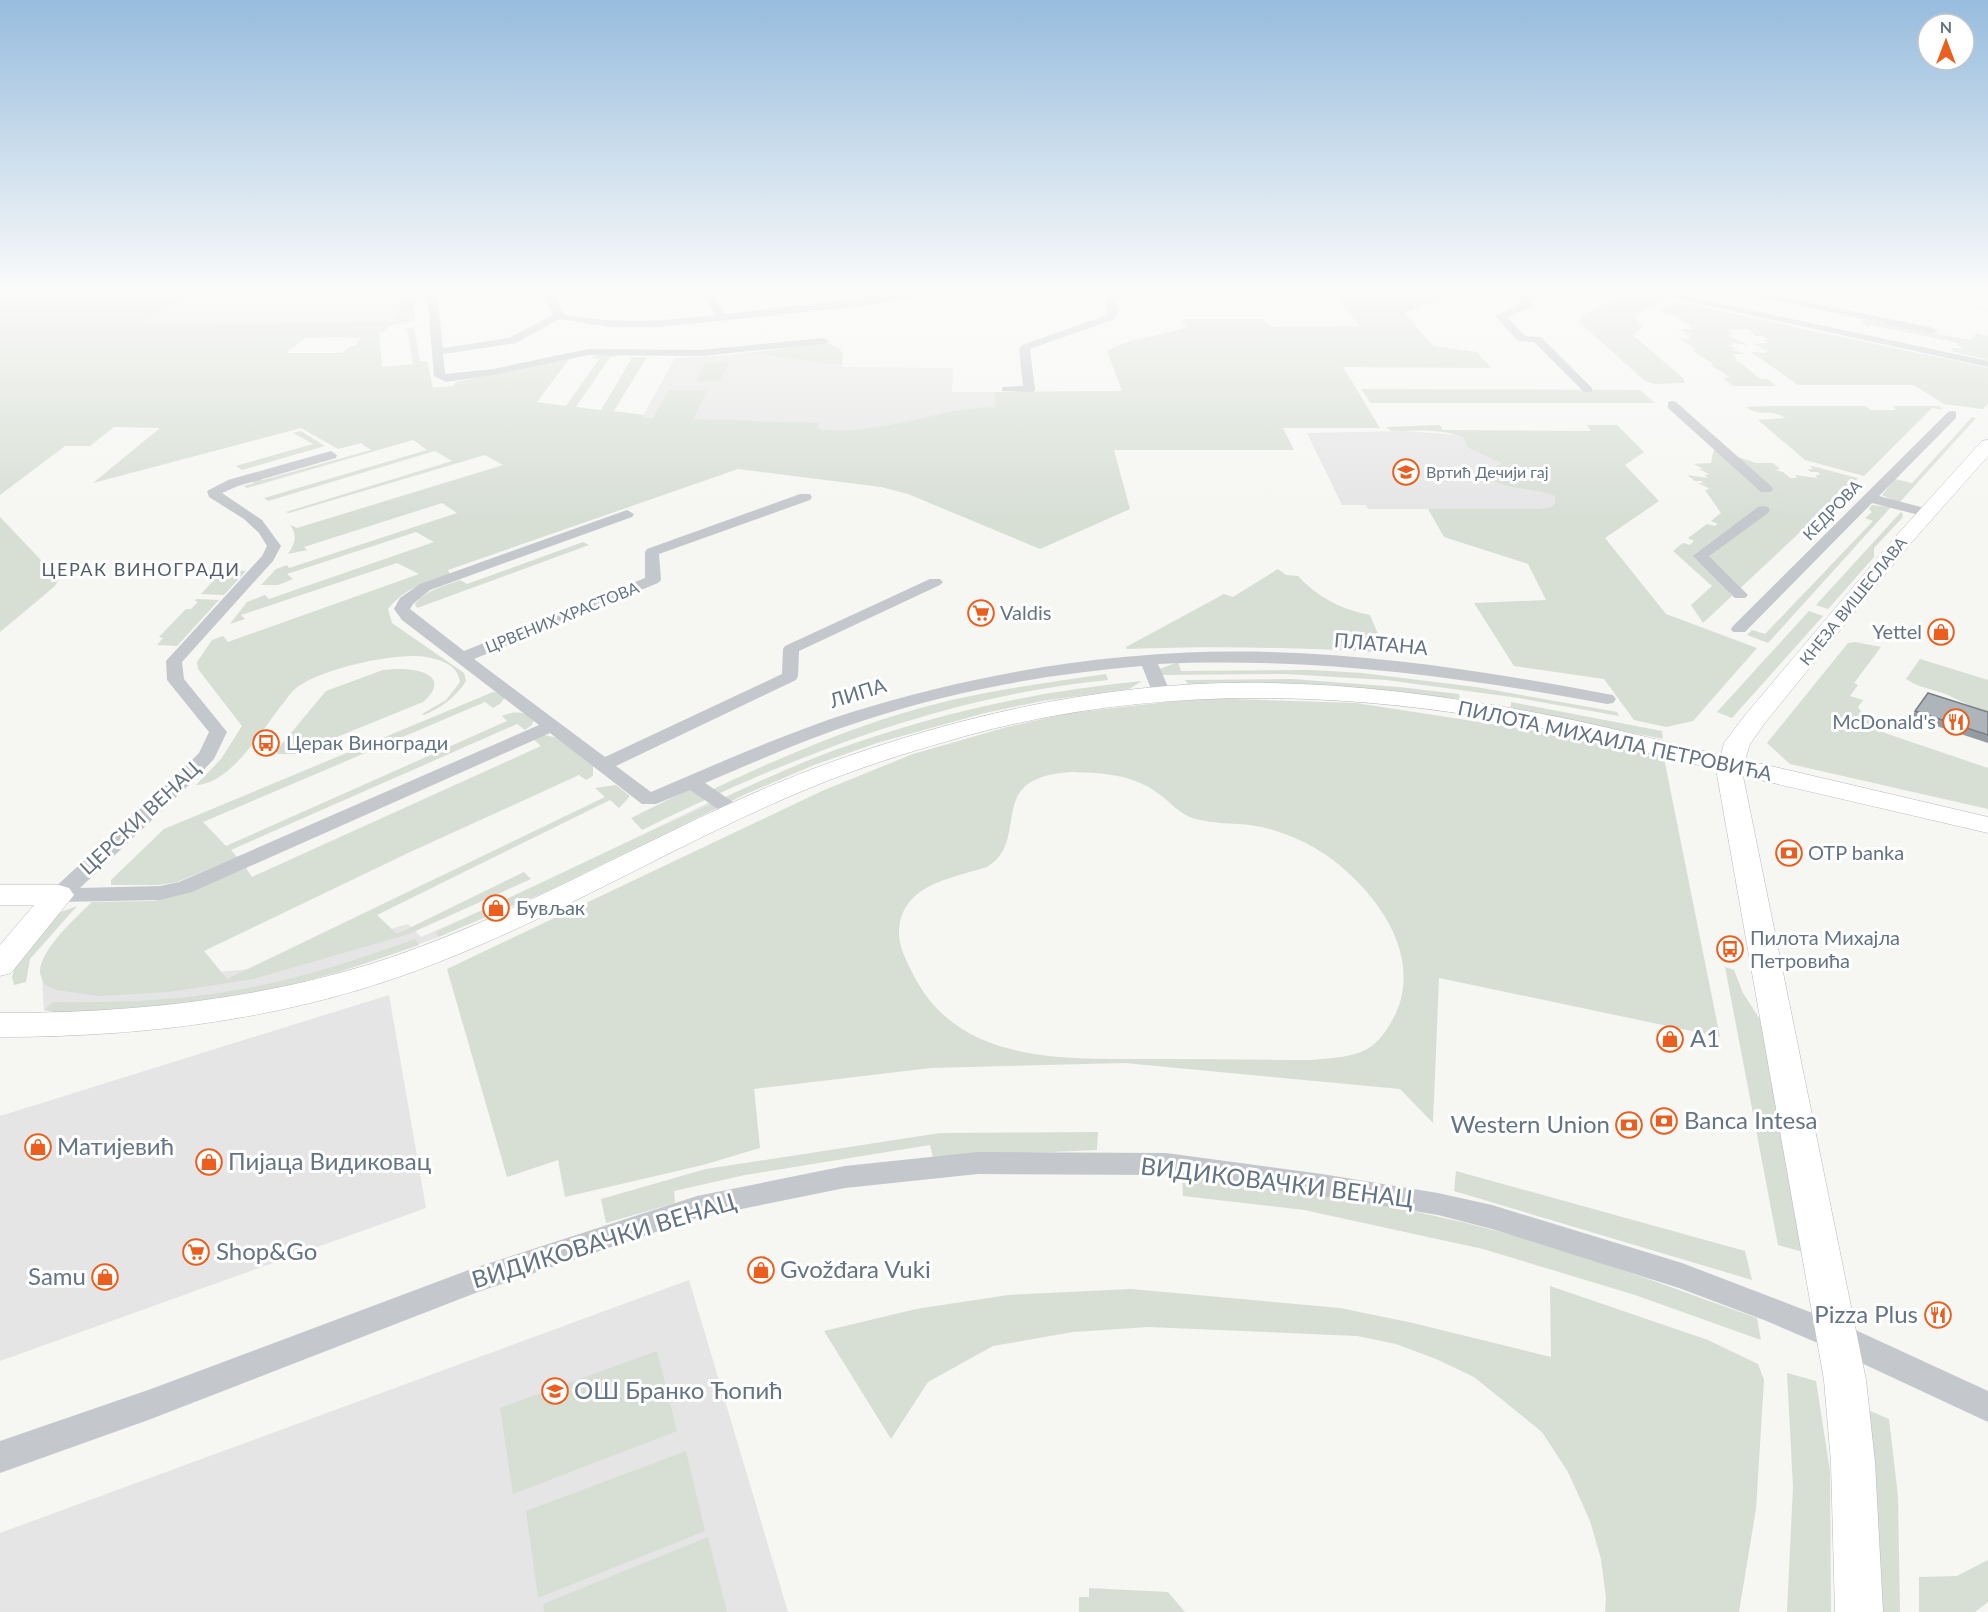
<svg xmlns="http://www.w3.org/2000/svg" width="1988" height="1612" viewBox="0 0 1988 1612" font-family="Lato,sans-serif">
  <rect width="100%" height="100%" fill="#f6f6f3"/>
  <g fill="#e4e5e4">
    <polygon points="191,293 401,293 396,321 136,324"/>
    <polygon points="828,343 839,348 843,355 842,367 953,368 952,392 995,392 996,425 1047,449 639,423 675,358 730,355"/>
    <polygon points="1405,431 1459,435 1482,454 1499,460 1502,463 1493,466 1488,478 1507,485 1542,490 1555,496 1555,503 1551,507 1537,509 1368,509 1366,505 1342,505 1307,433"/>
    <polygon points="714,800 722,805 557,886 439,937 337,973 147,1007 44,1010 42,977 183,975 252,969 408,924 421,937 521,893"/>
    <polygon points="389,995 426,1208 0,1361 0,1116"/>
    <polygon points="689,1280 788,1612 0,1612 0,1533"/>
  </g>
  <g fill="#d7ded4" fill-rule="evenodd">
    <path d="M 0,293 L 191,293 L 138,324 L 396,321 L 401,293 L 416,293 L 414,321 L 389,326 L 387,331 L 379,332 L 382,367 L 413,364 L 407,329 L 402,329 L 422,326 L 414,328 L 420,361 L 427,361 L 433,388 L 453,386 L 456,382 L 469,379 L 570,358 L 537,402 L 566,406 L 599,359 L 591,358 L 602,354 L 616,354 L 617,357 L 610,357 L 576,407 L 601,410 L 632,358 L 628,357 L 653,358 L 646,358 L 614,411 L 644,415 L 642,418 L 653,418 L 669,390 L 707,390 L 694,419 L 819,423 L 818,429 C 878,437 935,408 995,407 L 995,392 L 1122,391 L 1107,351 C 1131,337 1160,337 1186,327 L 1181,319 L 1263,319 L 1272,327 L 1359,326 L 1335,293 L 1459,293 L 1405,313 L 1433,346 L 1477,352 L 1491,368 L 1343,367 L 1380,428 L 1283,428 L 1294,450 L 1114,450 L 1130,509 L 1040,549 L 908,494 L 881,487 L 738,469 L 448,570 L 450,574 C 425,582 405,588 388,609 L 392,623 L 464,673 L 466,681 C 455,698 442,707 424,715 L 422,714 L 446,700 L 460,682 C 458,665 442,660 426,657 C 396,652 319,669 295,689 C 289,694 285,702 280,707 C 261,732 230,784 196,785 L 221,759 L 242,726 L 198,669 L 197,662 L 212,640 L 223,636 L 228,642 L 419,574 L 397,563 L 241,615 L 245,619 L 230,624 L 247,602 L 265,595 L 269,599 L 434,542 L 416,532 L 287,574 L 293,579 L 278,585 L 261,585 L 276,569 L 287,565 L 289,568 L 457,513 L 442,503 L 304,547 L 307,550 L 288,554 C 295,544 298,535 290,525 L 297,528 L 503,465 L 485,455 L 289,513 L 286,512 L 452,461 L 435,451 L 268,501 L 264,498 L 427,450 L 413,440 L 247,488 L 244,486 L 254,483 L 250,480 L 258,478 L 263,480 L 371,450 L 361,443 L 338,449 L 301,428 L 93,483 L 160,428 L 114,427 L 90,446 L 65,446 L 0,495 ZM 337,337 L 360,338 L 355,346 L 351,346 L 342,353 L 286,353 L 306,338 Z"/>
    <polygon points="1628,293 1669,298 1636,314 1636,319 1643,326 1633,335 1684,379 1684,383 1654,384 1645,381 1579,322 1587,313"/>
    <path d="M 1677,302 L 1988,368 L 1988,403 L 1983,409 L 1944,404 L 1914,385 L 1798,385 L 1751,352 L 1767,353 L 1766,352 L 1768,351 L 1760,348 L 1762,347 L 1752,344 L 1768,343 L 1764,340 L 1768,340 L 1763,336 L 1755,336 L 1749,329 L 1728,330 L 1733,334 L 1728,335 C 1734,340 1741,340 1748,345 L 1732,343 L 1733,345 L 1728,345 L 1737,349 L 1732,349 L 1745,354 L 1732,354 L 1737,359 L 1732,359 L 1741,363 L 1760,379 L 1768,379 L 1776,386 L 1733,386 L 1723,378 L 1730,377 L 1710,365 L 1713,364 L 1692,350 L 1696,349 L 1678,338 L 1691,340 L 1689,337 L 1691,337 L 1679,329 L 1693,329 L 1689,326 L 1694,325 L 1683,322 L 1675,316 L 1657,312 Z"/>
    <polygon points="1865,320 1970,340 1977,333 1988,336 1988,360 1951,351 1952,348 1964,348 1957,345 1958,343 1871,325 1868,327 1861,322"/>
    <polygon points="828,343 839,348 843,355 841,365 750,353"/>
    <polygon points="705,363 729,363 720,381 696,381"/>
    <polygon points="1361,389 1640,390 1655,403 1371,403"/>
    <path d="M 1767,406 L 1865,406 L 1871,410 L 1896,410 L 1893,406 L 1939,406 L 1943,410 L 1932,408 L 1864,476 L 1805,460 L 1758,420 L 1785,418 C 1773,408 1760,418 1746,407 Z"/>
    <polygon points="1972,417 1976,418 1899,503 1882,495 1895,479 1912,483"/>
    <path d="M 1440,425 L 1443,430 L 1591,431 L 1587,425 L 1617,425 L 1644,452 L 1625,465 L 1659,501 L 1605,538 L 1666,614 L 1757,648 L 1693,721 L 1666,727 L 1634,720 L 1604,679 L 1514,666 L 1474,603 L 1546,600 L 1528,564 L 1444,537 L 1428,509 L 1537,509 L 1551,507 L 1555,503 L 1555,496 C 1534,487 1501,491 1484,474 L 1488,469 L 1502,463 L 1471,449 L 1467,446 L 1464,438 C 1443,428 1413,431 1391,431 L 1386,427 Z"/>
    <polygon points="301,431 325,446 242,470 236,466 313,444 293,433"/>
    <polygon points="1714,449 1756,463 1773,463 1780,469 1775,470 1783,472 1790,478 1797,478 1795,475 1818,478 1815,475 1820,475 1818,472 1811,472 1807,469 1813,469 1810,466 1812,466 1858,478 1703,623 1691,605 1712,586 1673,551 1683,543 1690,545 1694,541 1688,538 1707,524 1715,526 1718,524 1711,521 1721,513 1705,490 1710,489 1698,483 1703,483 1701,481 1695,481 1687,475 1707,478 1705,475 1709,474 1699,469 1703,469 1694,464 1711,463"/>
    <polygon points="1872,505 1891,507 1768,643 1747,635 1752,630 1765,634 1873,521 1865,518 1872,512 1869,509"/>
    <polygon points="1901,512 1903,515 1902,518 1874,548 1874,557 1828,609 1816,605"/>
    <polygon points="0,517 59,579 55,586 0,632"/>
    <path d="M 583,542 L 589,545 L 417,608 L 415,604 C 426,590 444,586 460,580 L 467,584 Z"/>
    <path d="M 1278,569 L 1286,575 L 1298,576 C 1317,597 1342,610 1370,615 L 1386,653 C 1299,647 1214,646 1127,649 L 1126,647 L 1224,594 L 1233,597 Z"/>
    <polygon points="222,570 246,571 224,595 201,594 215,579 220,579 225,573 221,572"/>
    <polygon points="196,599 219,600 177,646 157,645 163,638 159,637 186,609 191,609 198,602 195,601"/>
    <polygon points="1809,611 1823,616 1732,718 1717,712"/>
    <polygon points="1855,642 1881,647 1854,683 1858,685 1850,696 1863,700 1858,707 1865,718 1886,727 1882,732 1988,768 1988,809 1790,764 1767,743 1848,643"/>
    <path d="M 1920,659 L 1988,680 L 1988,712 C 1974,708 1964,703 1952,697 C 1937,689 1920,689 1906,679 Z"/>
    <polygon points="1178,662 1181,671 1312,670 1362,673 1476,687 1617,712 1619,716 1519,698 1386,680 1285,674 1161,675 1160,669"/>
    <path d="M 396,669 C 419,668 452,676 423,702 L 295,754 L 278,754 L 276,751 L 326,691 L 383,670 Z"/>
    <path d="M 1106,674 L 1108,680 C 943,696 790,757 642,830 L 631,818 L 700,784 L 709,791 C 771,762 834,734 900,714 C 967,693 1037,684 1106,674 Z"/>
    <polygon points="1292,679 1399,687 1459,694 1460,699 1365,688 1318,685 1189,686 1185,680"/>
    <path d="M 1142,681 L 1129,689 L 1042,701 L 985,713 L 877,743 L 814,765 L 746,794 L 541,894 L 438,937 L 436,932 C 526,890 614,848 704,807 C 757,782 811,757 867,739 C 956,709 1048,690 1142,681 Z"/>
    <path d="M 493,692 L 501,693 L 505,697 L 501,703 L 493,708 L 485,702 L 203,822 L 226,846 L 507,721 L 502,716 C 515,711 523,711 534,719 L 532,725 L 525,730 L 517,724 L 231,850 L 237,857 L 177,882 L 159,885 L 111,885 L 111,880 L 164,829 Z"/>
    <path d="M 1203,698 L 1356,703 L 1570,736 L 1664,758 L 1720,1037 L 1439,978 L 1433,1123 L 1400,1089 L 1125,1063 L 931,1068 L 754,1089 L 760,1148 L 703,1165 L 565,1197 L 558,1160 L 507,1177 L 447,969 L 822,791 L 913,754 L 1007,727 L 1069,713 ZM 1072,772 C 1103,773 1133,774 1159,794 C 1170,802 1182,816 1196,819 C 1214,824 1232,823 1250,825 C 1277,829 1304,840 1326,855 C 1374,889 1423,952 1396,1013 C 1390,1025 1383,1037 1372,1046 C 1355,1058 1331,1058 1310,1060 C 1260,1060 1210,1059 1160,1059 C 1073,1058 963,1068 915,978 C 909,966 900,950 899,936 C 898,885 949,879 987,867 C 1033,839 981,777 1072,772 Z"/>
    <polygon points="1511,702 1662,731 1663,739 1511,708"/>
    <path d="M 544,735 L 559,738 L 593,766 L 593,776 L 586,780 L 579,775 L 408,853 L 204,951 L 227,979 L 605,797 L 595,788 L 616,785 L 630,796 L 619,808 L 610,800 L 377,915 L 397,934 L 524,872 L 531,879 L 409,934 L 253,979 L 169,992 L 100,996 L 56,990 L 45,985 C 44,982 40,976 40,972 C 39,951 77,916 92,902 L 154,901 L 184,893 L 246,868 L 252,877 L 541,746 L 533,739 Z"/>
    <polygon points="77,906 30,959 26,982 14,985 12,977 16,962 58,913"/>
    <path d="M 415,939 L 419,945 C 341,973 260,997 176,1006 C 137,1011 97,1011 58,1013 L 44,1010 L 53,1002 C 113,1003 172,1001 231,991 C 293,981 355,961 415,939 Z"/>
    <polygon points="1725,967 1734,970 1743,993 1761,1021 1803,1252 1778,1245"/>
    <polygon points="1098,1132 1097,1150 933,1157 930,1145 745,1175 674,1191 675,1203 606,1223 601,1199 706,1169 940,1133"/>
    <polygon points="1456,1171 1745,1251 1752,1280 1454,1191"/>
    <path d="M 1182,1175 C 1303,1191 1425,1208 1543,1244 C 1615,1266 1686,1293 1757,1318 L 1761,1340 L 1635,1295 L 1483,1249 L 1304,1210 L 1183,1196 Z"/>
    <polygon points="1550,1286 1708,1340 1758,1364 1764,1380 1756,1509 1739,1612 1605,1612 1606,1598 1601,1559 1590,1521 1568,1472 1542,1432 1474,1377 1436,1359 1396,1344 1357,1336 1148,1327 1073,1332 993,1346 928,1382 891,1439 824,1331 916,1309 1008,1295 1131,1289 1340,1308 1413,1323 1551,1357"/>
    <polygon points="657,1351 677,1431 513,1494 500,1408"/>
    <polygon points="1787,1373 1816,1381 1830,1471 1831,1612 1787,1612 1793,1487"/>
    <polygon points="1868,1410 1889,1419 1898,1496 1900,1612 1882,1612 1882,1586"/>
    <polygon points="686,1451 705,1531 538,1598 526,1511"/>
    <polygon points="708,1537 727,1612 544,1612 543,1604"/>
    <polygon points="1988,1560 1988,1602 1975,1612 1919,1612 1919,1577 1957,1576"/>
    <polygon points="1089,1588 1168,1592 1185,1612 1079,1612 1079,1597 1089,1597"/>
  </g>
  <g fill="none" stroke-linecap="round" stroke-linejoin="round">
    <g stroke="#b6bbc0" stroke-width="1">
      <g id="secondary">
        <polygon points="1935,293 1958,293 1988,301 1988,309 1936,296"/>
        <path d="M 1988,440 L 1988,456 L 1911,543 L 1764,724 L 1750,744 L 1745,760 L 1988,817 L 1988,833 L 1743,776 L 1866,1380 L 1875,1462 L 1883,1612 L 1835,1612 L 1831,1462 L 1824,1380 L 1716,769 C 1658,756 1600,741 1542,728 C 1346,688 1140,684 948,741 C 902,754 856,769 812,787 C 685,839 567,912 439,962 C 299,1018 150,1037 0,1037 L 0,1013 C 132,1013 263,1000 389,958 C 545,905 685,813 840,759 C 936,725 1035,700 1136,689 C 1269,674 1406,688 1537,713 C 1599,724 1660,741 1721,755 L 1724,743 L 1746,714 L 1897,535 L 1982,441 Z"/>
        <polygon points="0,885 59,885 69,888 74,895 11,973 0,976 0,945 34,905 0,905"/>
      </g>
    </g>
    <g fill="#c4c7cb" fill-rule="evenodd">
      <path d="M 427,293 L 437,293 L 443,348 L 509,338 L 553,315 L 548,304 L 547,293 L 557,293 L 558,304 L 563,314 C 614,325 664,321 716,315 L 704,296 L 708,293 L 712,294 L 725,314 L 909,293 L 932,293 L 864,306 L 659,327 L 609,327 L 560,319 L 516,343 L 443,354 L 445,374 L 493,369 L 588,349 L 700,350 L 824,338 L 829,341 L 824,344 L 700,356 L 588,355 L 493,375 L 446,382 L 434,376 Z"/>
      <polygon points="1104,293 1130,294 1125,297 1114,297 1118,311 1115,319 1030,349 1035,390 1033,392 1002,391 1002,387 1023,386 1019,350 1022,345 1107,315 1108,311"/>
      <polygon points="1529,293 1542,293 1530,301 1533,305 1531,307 1507,317 1525,336 1541,337 1592,388 1592,392 1584,392 1534,342 1518,341 1495,316 1522,304 1519,300"/>
      <polygon points="1650,293 1670,293 1988,361 1988,367"/>
      <polygon points="1742,293 1763,293 1933,328 1938,331 1933,334"/>
      <polygon points="1672,401 1676,402 1771,486 1773,489 1771,492 1761,492 1668,408 1668,402"/>
      <polygon points="1952,411 1956,412 1956,418 1879,496 1932,510 1934,513 1932,516 1927,517 1872,503 1745,632 1733,632 1731,629 1733,626 1948,412"/>
      <path d="M 331,451 L 337,455 L 336,458 L 238,486 L 222,493 L 262,520 L 281,546 L 273,561 L 182,662 L 184,679 L 227,732 L 214,759 L 191,783 L 80,888 L 160,886 L 179,882 L 539,725 L 402,620 L 394,609 L 400,598 L 420,584 L 627,510 L 634,514 L 632,517 L 430,590 L 413,604 L 410,609 L 464,651 L 645,578 L 645,552 L 647,549 L 800,494 L 810,494 L 812,497 L 810,500 L 659,554 L 661,580 L 658,583 L 474,659 L 605,757 L 782,674 L 783,649 L 785,646 L 930,579 L 940,579 L 943,582 L 940,585 L 799,651 L 798,676 L 796,680 L 616,766 L 651,792 C 717,764 783,734 852,712 C 987,670 1129,648 1270,652 C 1383,655 1496,673 1607,694 L 1613,695 L 1616,699 L 1613,703 L 1607,704 C 1456,676 1313,657 1158,664 L 1171,694 L 1168,698 L 1156,698 L 1153,694 L 1142,666 C 1047,674 952,691 862,721 C 808,738 757,761 705,783 L 742,808 L 745,812 L 742,816 L 728,816 L 690,790 L 656,804 L 642,804 L 550,733 L 192,892 L 160,900 L 59,902 L 52,900 L 48,895 L 52,890 L 177,775 L 199,753 L 209,732 L 167,680 L 166,661 L 262,556 L 267,546 L 259,533 L 244,519 L 209,497 L 207,491 L 228,480 Z"/>
      <polygon points="1763,506 1768,507 1770,510 1768,513 1709,556 1748,595 1745,598 1735,598 1693,556 1758,507"/>
      <polygon points="978,1152 1166,1153 1322,1174 1438,1193 1492,1205 1682,1263 1849,1327 1988,1391 1988,1422 1827,1347 1764,1320 1679,1288 1492,1229 1438,1215 1322,1196 1166,1175 978,1174 845,1188 697,1218 478,1292 151,1419 0,1473 0,1441 151,1389 474,1268 697,1196 845,1166"/>
    </g>
    <use href="#secondary" fill="#fff" fill-rule="evenodd"/>
  </g>
  <polygon fill="#959ba0" points="1915,711 1988,712 1988,743 1912,718"/>
  <polygon fill="#adb4ba" stroke="#797e82" stroke-width="1.5" points="1928,693 1988,712 1988,735 1915,711"/>
  <linearGradient id="sky" x2="0" y2="1"><stop stop-color="#97bcdd"/><stop offset="0.56" stop-color="#fbfbfa"/><stop offset="1" stop-color="#fbfbfa" stop-opacity="0"/></linearGradient>
  <rect width="1988" height="519" fill="url(#sky)"/>
  <defs>
    <g id="school-ring" transform="scale(1.35)"><circle r="9.5" fill="#fff" stroke="#ea5f1f" stroke-width="1.5"/><path d="M0-5L7-2L0 1L-7-2ZM-4 1L0 2.5L4 1V4Q0 6-4 4Z" fill="#ea5f1f"/></g>
    <g id="supermarket-ring" transform="scale(1.35)"><circle r="9.5" fill="#fff" stroke="#ea5f1f" stroke-width="1.5"/><path d="M-6-5.5h2.5l.6 2H6L4.5 2H-2.5L-4.4-4H-6ZM-1.5 3.2a1.3 1.3 0 1 0 .1 0ZM3 3.2a1.3 1.3 0 1 0 .1 0Z" fill="#ea5f1f"/></g>
    <g id="shop-ring" transform="scale(1.35)"><circle r="9.5" fill="#fff" stroke="#ea5f1f" stroke-width="1.5"/><path d="M-5-2.5h2.3a2.7 3.5 0 0 1 5.4 0H5L5.5 6h-11ZM-1.5-2.5h3a1.5 2.3 0 0 0-3 0Z" fill="#ea5f1f"/></g>
    <g id="restaurant-ring" transform="scale(1.35)"><circle r="9.5" fill="#fff" stroke="#ea5f1f" stroke-width="1.5"/><path d="M-5-6h1v4h1v-4h1v4h1v-4h1v5L-1.5 .5V6h-2V.5L-5-1ZM5-6V6H3V1.5H1.5Q1.5-4 5-6Z" fill="#ea5f1f"/></g>
    <g id="bus-ring" transform="scale(1.35)"><circle r="9.5" fill="#fff" stroke="#ea5f1f" stroke-width="1.5"/><path d="M-5-6H5V4H4V6H2V4H-2V6H-4V4H-5ZM-3.5-4V0h7V-4ZM-3.5 1.2v1.5H-2V1.2ZM2 1.2v1.5H3.5V1.2Z" fill="#ea5f1f"/></g>
    <g id="bank-ring" transform="scale(1.35)"><circle r="9.5" fill="#fff" stroke="#ea5f1f" stroke-width="1.5"/><path d="M-6-4H6V4H-6ZM0-2.3a2.3 2.3 0 1 0 0 4.6a2.3 2.3 0 1 0 0-4.6Z" fill="#ea5f1f"/></g>
  </defs>
  <g fill-rule="evenodd">
    <use href="#school-ring" x="1406" y="472"/>
    <use href="#supermarket-ring" x="981" y="613"/>
    <use href="#shop-ring" x="1941" y="632"/>
    <use href="#restaurant-ring" x="1956" y="722"/>
    <use href="#bus-ring" x="266" y="743"/>
    <use href="#bank-ring" x="1789" y="853"/>
    <use href="#shop-ring" x="496" y="908"/>
    <use href="#bus-ring" x="1730" y="949"/>
    <use href="#shop-ring" x="1670" y="1039"/>
    <use href="#bank-ring" x="1664" y="1121"/>
    <use href="#bank-ring" x="1629" y="1125"/>
    <use href="#shop-ring" x="38" y="1147"/>
    <use href="#shop-ring" x="209" y="1162"/>
    <use href="#supermarket-ring" x="196" y="1252"/>
    <use href="#shop-ring" x="761" y="1270"/>
    <use href="#shop-ring" x="105" y="1277"/>
    <use href="#restaurant-ring" x="1938" y="1315"/>
    <use href="#school-ring" x="555" y="1391"/>
  </g>
  <g text-anchor="middle" stroke-width="6" stroke-linejoin="round" paint-order="stroke">
    <g font-size="16" fill="#647485" stroke="#fff" text-anchor="start">
      <text x="1426" y="478">Вртић Дечији гај</text>
    </g>
    <g font-size="16" fill="#647485" stroke="#fff">
      <text transform="translate(1832 510) rotate(-46)" y="6">КЕДРОВА</text>
      <text transform="translate(1853 601) rotate(-51)" y="6">КНЕЗА ВИШЕСЛАВА</text>
      <text transform="translate(562 617) rotate(-22)" y="6">ЦРВЕНИХ ХРАСТОВА</text>
    </g>
    <g font-size="18" letter-spacing="1.5" fill="#525d6a" stroke="#fff">
      <text x="141" y="576">ЦЕРАК ВИНОГРАДИ</text>
    </g>
    <g font-size="20" fill="#647485" stroke="#fff" text-anchor="start">
      <text x="1000" y="620">Valdis</text>
      <text x="1922" y="639" text-anchor="end">Yettel</text>
      <text x="1936" y="729" text-anchor="end">McDonald's</text>
      <text x="286" y="750">Церак Виногради</text>
      <text x="1808" y="860">OTP banka</text>
      <text x="516" y="915">Бувљак</text>
      <text x="1750" y="945">Пилота Михајла<tspan x="1750" dy="23">Петровића</tspan></text>
    </g>
    <g font-size="20" fill="#647485" stroke="#fff">
      <text transform="translate(1381 644) rotate(5)" y="7">ПЛАТАНА</text>
      <text transform="translate(858 693) rotate(-17)" y="7">ЛИПА</text>
      <text transform="translate(1615 741) rotate(12)" y="7">ПИЛОТА МИХАИЛА ПЕТРОВИЋА</text>
      <text transform="translate(140 818) rotate(-43)" y="7">ЦЕРСКИ ВЕНАЦ</text>
    </g>
    <g font-size="24" fill="#647485" stroke="#fff" text-anchor="start">
      <text x="1690" y="1047">A1</text>
      <text x="1684" y="1129">Banca Intesa</text>
      <text x="1610" y="1133" text-anchor="end">Western Union</text>
      <text x="57" y="1155">Матијевић</text>
      <text x="228" y="1170">Пијаца Видиковац</text>
      <text x="216" y="1260">Shop&amp;Go</text>
      <text x="780" y="1278">Gvožđara Vuki</text>
      <text x="86" y="1285" text-anchor="end">Samu</text>
      <text x="1918" y="1323" text-anchor="end">Pizza Plus</text>
      <text x="574" y="1399">ОШ Бранко Ћопић</text>
    </g>
    <g font-size="24" fill="#647485" stroke="#fff">
      <text transform="translate(1277 1183) rotate(7)" y="8">ВИДИКОВАЧКИ ВЕНАЦ</text>
      <text transform="translate(604 1241) rotate(-17)" y="8">ВИДИКОВАЧКИ ВЕНАЦ</text>
    </g>
  </g>
  <g transform="translate(1946 42)"><circle r="28" fill="#ffffff" stroke="#c1c7ce" stroke-width="1.5"/>
  <path d="M0-4.5L10 22L0 15L-10 22Z" fill="#ea5f1f"/>
  <text y="-9" font-size="16" font-weight="bold" text-anchor="middle" fill="#647485">N</text>
  </g>
</svg>
